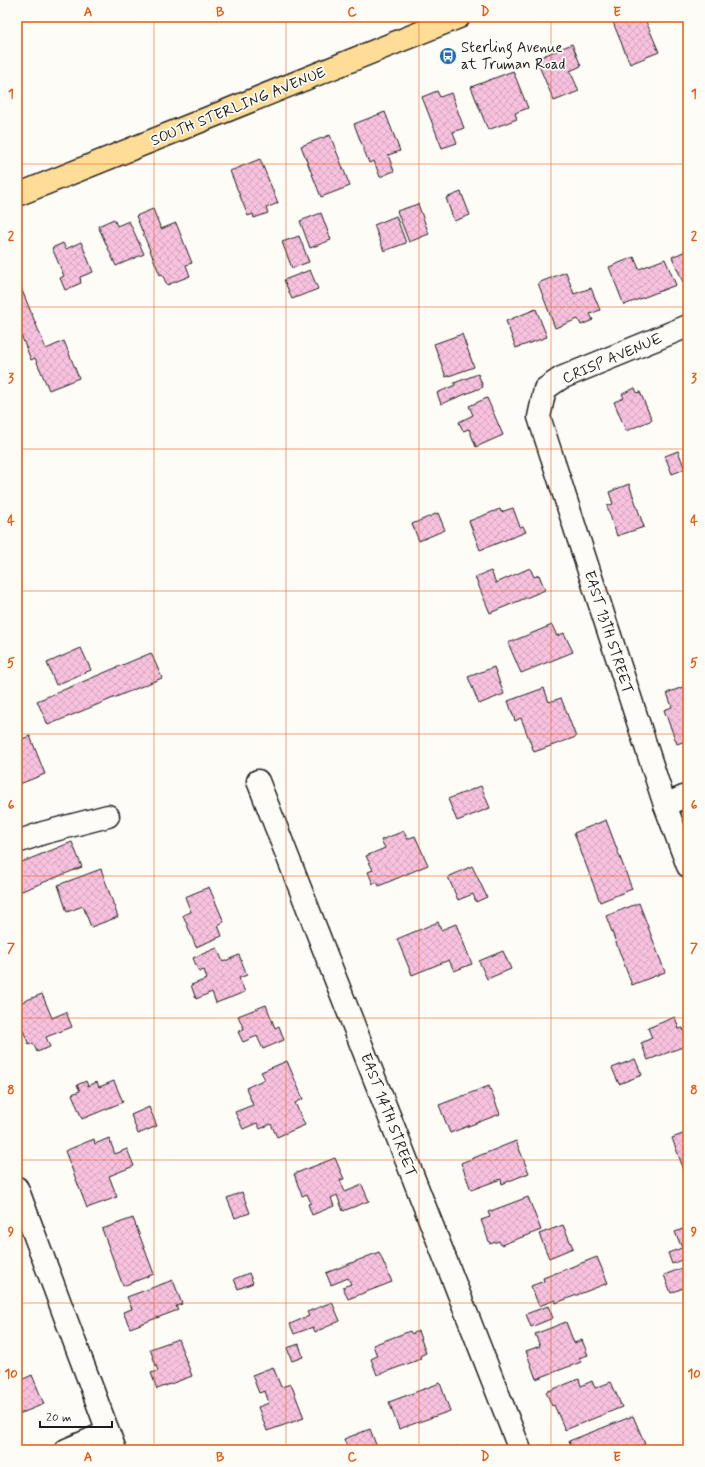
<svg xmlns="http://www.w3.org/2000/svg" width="705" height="1467" viewBox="0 0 705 1467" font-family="Mynerve,sans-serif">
  <defs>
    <pattern id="building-cross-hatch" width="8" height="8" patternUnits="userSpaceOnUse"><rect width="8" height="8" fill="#f8c2de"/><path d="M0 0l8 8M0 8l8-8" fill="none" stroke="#d4a6be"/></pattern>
  </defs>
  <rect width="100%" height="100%" fill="#fdfcf7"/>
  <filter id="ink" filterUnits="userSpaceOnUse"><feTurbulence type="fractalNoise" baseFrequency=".025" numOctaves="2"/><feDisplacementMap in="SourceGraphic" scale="8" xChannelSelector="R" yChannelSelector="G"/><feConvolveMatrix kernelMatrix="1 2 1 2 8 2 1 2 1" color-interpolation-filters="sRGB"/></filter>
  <g filter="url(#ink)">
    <g fill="url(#building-cross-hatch)" stroke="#1c1c1c">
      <polygon points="619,17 629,17 632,22 644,17 659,52 630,64 612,20"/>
      <polygon points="572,44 581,66 570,71 579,91 554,101 536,59"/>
      <polygon points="513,71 528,108 515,113 517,119 488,130 471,87"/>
      <polygon points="437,91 440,97 451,93 464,128 453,132 457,143 442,148 422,97"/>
      <polygon points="385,112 400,151 388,155 394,171 380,177 374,161 369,163 354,124"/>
      <polygon points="330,135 350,186 321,197 301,146"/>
      <polygon points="260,159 278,203 266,208 268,213 254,218 253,214 248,216 230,171"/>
      <polygon points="461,192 470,215 454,221 446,198"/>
      <polygon points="418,204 429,234 409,242 397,211"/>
      <polygon points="153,209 161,229 176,223 192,263 186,265 190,276 167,285 162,274 160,275 136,216"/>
      <polygon points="321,213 331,240 310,248 300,221"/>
      <polygon points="396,216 406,243 384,251 374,225"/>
      <polygon points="114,219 117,226 129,221 144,254 116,266 98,226"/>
      <polygon points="299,236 309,262 292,268 282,242"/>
      <polygon points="81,242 93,272 80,277 81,283 65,290 60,278 64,276 52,248 63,243 66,249"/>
      <polygon points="688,250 688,279 683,282 672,257"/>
      <polygon points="634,257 639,269 665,259 676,285 624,305 609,267"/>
      <polygon points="310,270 318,289 292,299 284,280"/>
      <polygon points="566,272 574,294 591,288 600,310 590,314 593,320 581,325 578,319 555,328 538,283"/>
      <polygon points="17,278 46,349 64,341 79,378 49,390 35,358 31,360 21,335 17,337"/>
      <polygon points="536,309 547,337 516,348 506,321"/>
      <polygon points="462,334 474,367 446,377 434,344"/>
      <polygon points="478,374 483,387 441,404 437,393 455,385 454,383"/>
      <polygon points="635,388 637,393 640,392 652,420 626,431 614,402 624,398 622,394"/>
      <polygon points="487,398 503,435 476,447 469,429 463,431 459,422 473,415 469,406"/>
      <polygon points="678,451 685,469 672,474 665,456"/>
      <polygon points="629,484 644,527 617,536 607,506 613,504 609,492"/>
      <polygon points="513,508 520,527 523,526 526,532 480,550 469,521 500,509 501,512"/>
      <polygon points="438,513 445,530 419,541 412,524"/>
      <polygon points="530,568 534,577 539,575 545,590 490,613 475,577 491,571 496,583"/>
      <polygon points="552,625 557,636 564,633 573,652 521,673 508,643"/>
      <polygon points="81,648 91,670 56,685 47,663"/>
      <polygon points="151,653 162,678 48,725 37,701"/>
      <polygon points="494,667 504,694 479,704 468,677"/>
      <polygon points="688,685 688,740 677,744 664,710 672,707 667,693"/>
      <polygon points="544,688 549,702 561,698 576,737 534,752 521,718 515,721 508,701"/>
      <polygon points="17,735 19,740 30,736 45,774 17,785"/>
      <polygon points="481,786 490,808 457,821 448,799"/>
      <polygon points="606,820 632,889 600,902 574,833"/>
      <polygon points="404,831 407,839 415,836 428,865 379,886 377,882 373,884 368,872 373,870 366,856 385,848 381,840"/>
      <polygon points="72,842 82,867 17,893 17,864"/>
      <polygon points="472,866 487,897 476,902 473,894 458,900 448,877"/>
      <polygon points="101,869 118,917 91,927 83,906 67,912 58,885"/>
      <polygon points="209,887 224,922 218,925 222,936 196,947 183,915 191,912 185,897"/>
      <polygon points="639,903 665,972 632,985 606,916"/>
      <polygon points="438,922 441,930 456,924 472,964 454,971 449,960 412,975 397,939"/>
      <polygon points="217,948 223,962 239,955 247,975 239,978 245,992 216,1003 212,992 196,999 191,985 207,979 204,970 199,972 193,958"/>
      <polygon points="503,951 511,969 487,979 479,961"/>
      <polygon points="42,994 52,1018 66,1012 72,1027 46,1037 50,1047 37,1052 33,1043 29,1045 19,1021 17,1022 17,1004"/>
      <polygon points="266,1005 275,1028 279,1026 284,1040 263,1049 257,1036 243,1042 238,1032 244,1029 238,1016"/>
      <polygon points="675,1017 679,1029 683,1028 688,1045 648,1060 641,1043 652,1038 648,1028"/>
      <polygon points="635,1059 642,1075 619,1084 612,1068"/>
      <polygon points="287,1061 303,1099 295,1103 305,1125 277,1137 271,1124 260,1129 257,1123 243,1129 235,1112 253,1105 246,1088 265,1079 261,1072"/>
      <polygon points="86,1081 88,1086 97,1082 99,1087 114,1081 123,1102 82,1119 72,1094 80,1091 77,1085"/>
      <polygon points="489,1086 500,1114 450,1133 439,1105"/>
      <polygon points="149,1107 157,1126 138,1134 131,1115"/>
      <polygon points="688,1132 688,1181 672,1138"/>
      <polygon points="109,1138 115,1154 127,1149 134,1166 109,1176 117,1197 87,1208 65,1151 94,1139 95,1144"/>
      <polygon points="516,1141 529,1173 502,1184 501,1179 471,1190 461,1163"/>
      <polygon points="335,1158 344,1179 340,1180 345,1192 362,1185 369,1201 343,1211 337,1195 331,1198 334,1206 312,1215 308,1204 311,1203 307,1194 302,1196 294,1174"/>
      <polygon points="242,1192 250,1213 235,1218 227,1198"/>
      <polygon points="528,1197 541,1230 501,1245 499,1241 490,1244 481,1220 490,1217 488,1212"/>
      <polygon points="133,1218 154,1274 123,1286 102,1229"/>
      <polygon points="563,1225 573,1248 549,1258 539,1234"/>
      <polygon points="688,1227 688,1261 686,1258 672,1264 668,1253 682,1248 675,1232"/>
      <polygon points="379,1252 392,1282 348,1299 343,1287 351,1284 348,1278 331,1285 326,1273"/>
      <polygon points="597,1257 608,1283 556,1303 555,1300 539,1306 531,1286 544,1281 543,1278"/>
      <polygon points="685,1267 688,1274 688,1286 671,1293 664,1275"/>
      <polygon points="249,1273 253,1283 238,1289 234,1279"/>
      <polygon points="173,1280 182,1304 176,1306 178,1310 130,1328 123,1312 132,1309 127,1297"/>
      <polygon points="332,1302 340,1321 315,1332 313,1327 294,1334 290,1324 309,1316 307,1312"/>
      <polygon points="548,1306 553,1318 531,1327 526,1314"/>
      <polygon points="566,1322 574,1343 582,1340 588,1355 579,1358 581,1362 536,1379 526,1351 540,1346 535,1334"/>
      <polygon points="410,1331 412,1334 418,1331 426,1353 420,1356 421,1359 377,1375 371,1359 377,1356 373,1345"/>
      <polygon points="178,1339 192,1376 157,1389 151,1373 158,1371 150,1349"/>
      <polygon points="299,1344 303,1357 292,1361 287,1348"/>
      <polygon points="273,1367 281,1387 291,1384 304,1418 267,1431 258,1407 269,1403 265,1391 259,1393 252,1375"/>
      <polygon points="32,1375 44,1404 17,1415 17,1382"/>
      <polygon points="579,1379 581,1386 592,1381 595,1388 611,1382 622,1407 565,1430 554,1405 552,1406 546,1392"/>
      <polygon points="440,1383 450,1411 399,1429 389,1402"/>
      <polygon points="633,1416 645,1444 629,1450 572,1450 569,1441"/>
      <polygon points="370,1429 378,1450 348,1450 344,1439"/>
      <polygon points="458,1446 460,1450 448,1450"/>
    </g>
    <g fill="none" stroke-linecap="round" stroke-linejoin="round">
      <g stroke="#1c1c1c" stroke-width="25">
        <g id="minor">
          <polyline points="688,326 561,378 545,389 539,417 665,805 688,866"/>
          <polyline points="258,781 520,1450"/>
          <polyline points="665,805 688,795"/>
          <polyline points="17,842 43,833 108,816"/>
          <polyline points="17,1188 115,1450"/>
          <polyline points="66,1450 108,1432"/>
        </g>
      </g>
      <g stroke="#1c1c1c" stroke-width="25">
        <polyline id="major" points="17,195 459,17"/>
      </g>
      <use href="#minor" stroke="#fdfcf7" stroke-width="22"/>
      <use href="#major" stroke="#fedd96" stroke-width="22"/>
    </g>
  </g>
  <path fill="none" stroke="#e8590c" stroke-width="1" stroke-opacity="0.55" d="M 154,17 L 154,1450M 286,17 L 286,1450M 419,17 L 419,1450M 551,17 L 551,1450M 17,164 L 688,164M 17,307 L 688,307M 17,449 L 688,449M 17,591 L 688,591M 17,734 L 688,734M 17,876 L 688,876M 17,1018 L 688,1018M 17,1160 L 688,1160M 17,1303 L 688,1303"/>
  <defs>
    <g id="bus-disc" transform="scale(0.9)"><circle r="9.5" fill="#1f6fb2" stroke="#fdfcf7"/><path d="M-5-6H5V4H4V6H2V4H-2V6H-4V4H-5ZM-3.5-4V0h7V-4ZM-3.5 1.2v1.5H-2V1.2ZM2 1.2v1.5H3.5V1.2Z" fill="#fff"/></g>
  </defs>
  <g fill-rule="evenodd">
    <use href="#bus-disc" x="448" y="56"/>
  </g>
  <g text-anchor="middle" stroke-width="3.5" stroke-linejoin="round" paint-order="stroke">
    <g font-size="15" fill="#1c1c1c" stroke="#fdfcf7" text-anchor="start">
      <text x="461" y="52">Sterling Avenue<tspan x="461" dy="17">at Truman Road</tspan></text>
    </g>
    <g font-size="15" fill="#1c1c1c" stroke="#fdfcf7">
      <text transform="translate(238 106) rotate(-22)" y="5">SOUTH STERLING AVENUE</text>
      <text transform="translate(612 358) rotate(-23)" y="5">CRISP AVENUE</text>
      <text transform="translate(609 632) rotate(72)" y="5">EAST 13TH STREET</text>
      <text transform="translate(389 1115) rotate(69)" y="5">EAST 14TH STREET</text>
    </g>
  </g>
  <rect width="705" height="1467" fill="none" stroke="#fdfcf7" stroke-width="44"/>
  <path d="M40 1421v6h72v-6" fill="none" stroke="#1c1c1c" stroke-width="2"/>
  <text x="46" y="1421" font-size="12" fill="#1c1c1c" stroke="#fdfcf7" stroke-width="3" paint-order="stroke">20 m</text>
  <rect x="22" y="22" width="661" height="1423" fill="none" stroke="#e8590c" stroke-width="1.5"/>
  <g font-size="13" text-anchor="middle" font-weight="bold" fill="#e8590c">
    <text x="88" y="16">A</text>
    <text x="220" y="16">B</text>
    <text x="352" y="16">C</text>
    <text x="485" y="16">D</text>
    <text x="617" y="16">E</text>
    <text x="11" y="98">1</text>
    <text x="694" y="98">1</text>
    <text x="11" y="240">2</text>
    <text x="694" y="240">2</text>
    <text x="11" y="382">3</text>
    <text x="694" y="382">3</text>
    <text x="11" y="525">4</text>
    <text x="694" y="525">4</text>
    <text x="11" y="667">5</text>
    <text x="694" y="667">5</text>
    <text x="11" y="809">6</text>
    <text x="694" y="809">6</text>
    <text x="11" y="952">7</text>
    <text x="694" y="952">7</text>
    <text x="11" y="1094">8</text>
    <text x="694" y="1094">8</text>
    <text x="11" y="1236">9</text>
    <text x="694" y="1236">9</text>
    <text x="11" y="1378">10</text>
    <text x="694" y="1378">10</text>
    <text x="88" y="1461">A</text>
    <text x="220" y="1461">B</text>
    <text x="352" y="1461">C</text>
    <text x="485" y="1461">D</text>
    <text x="617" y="1461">E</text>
  </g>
</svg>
